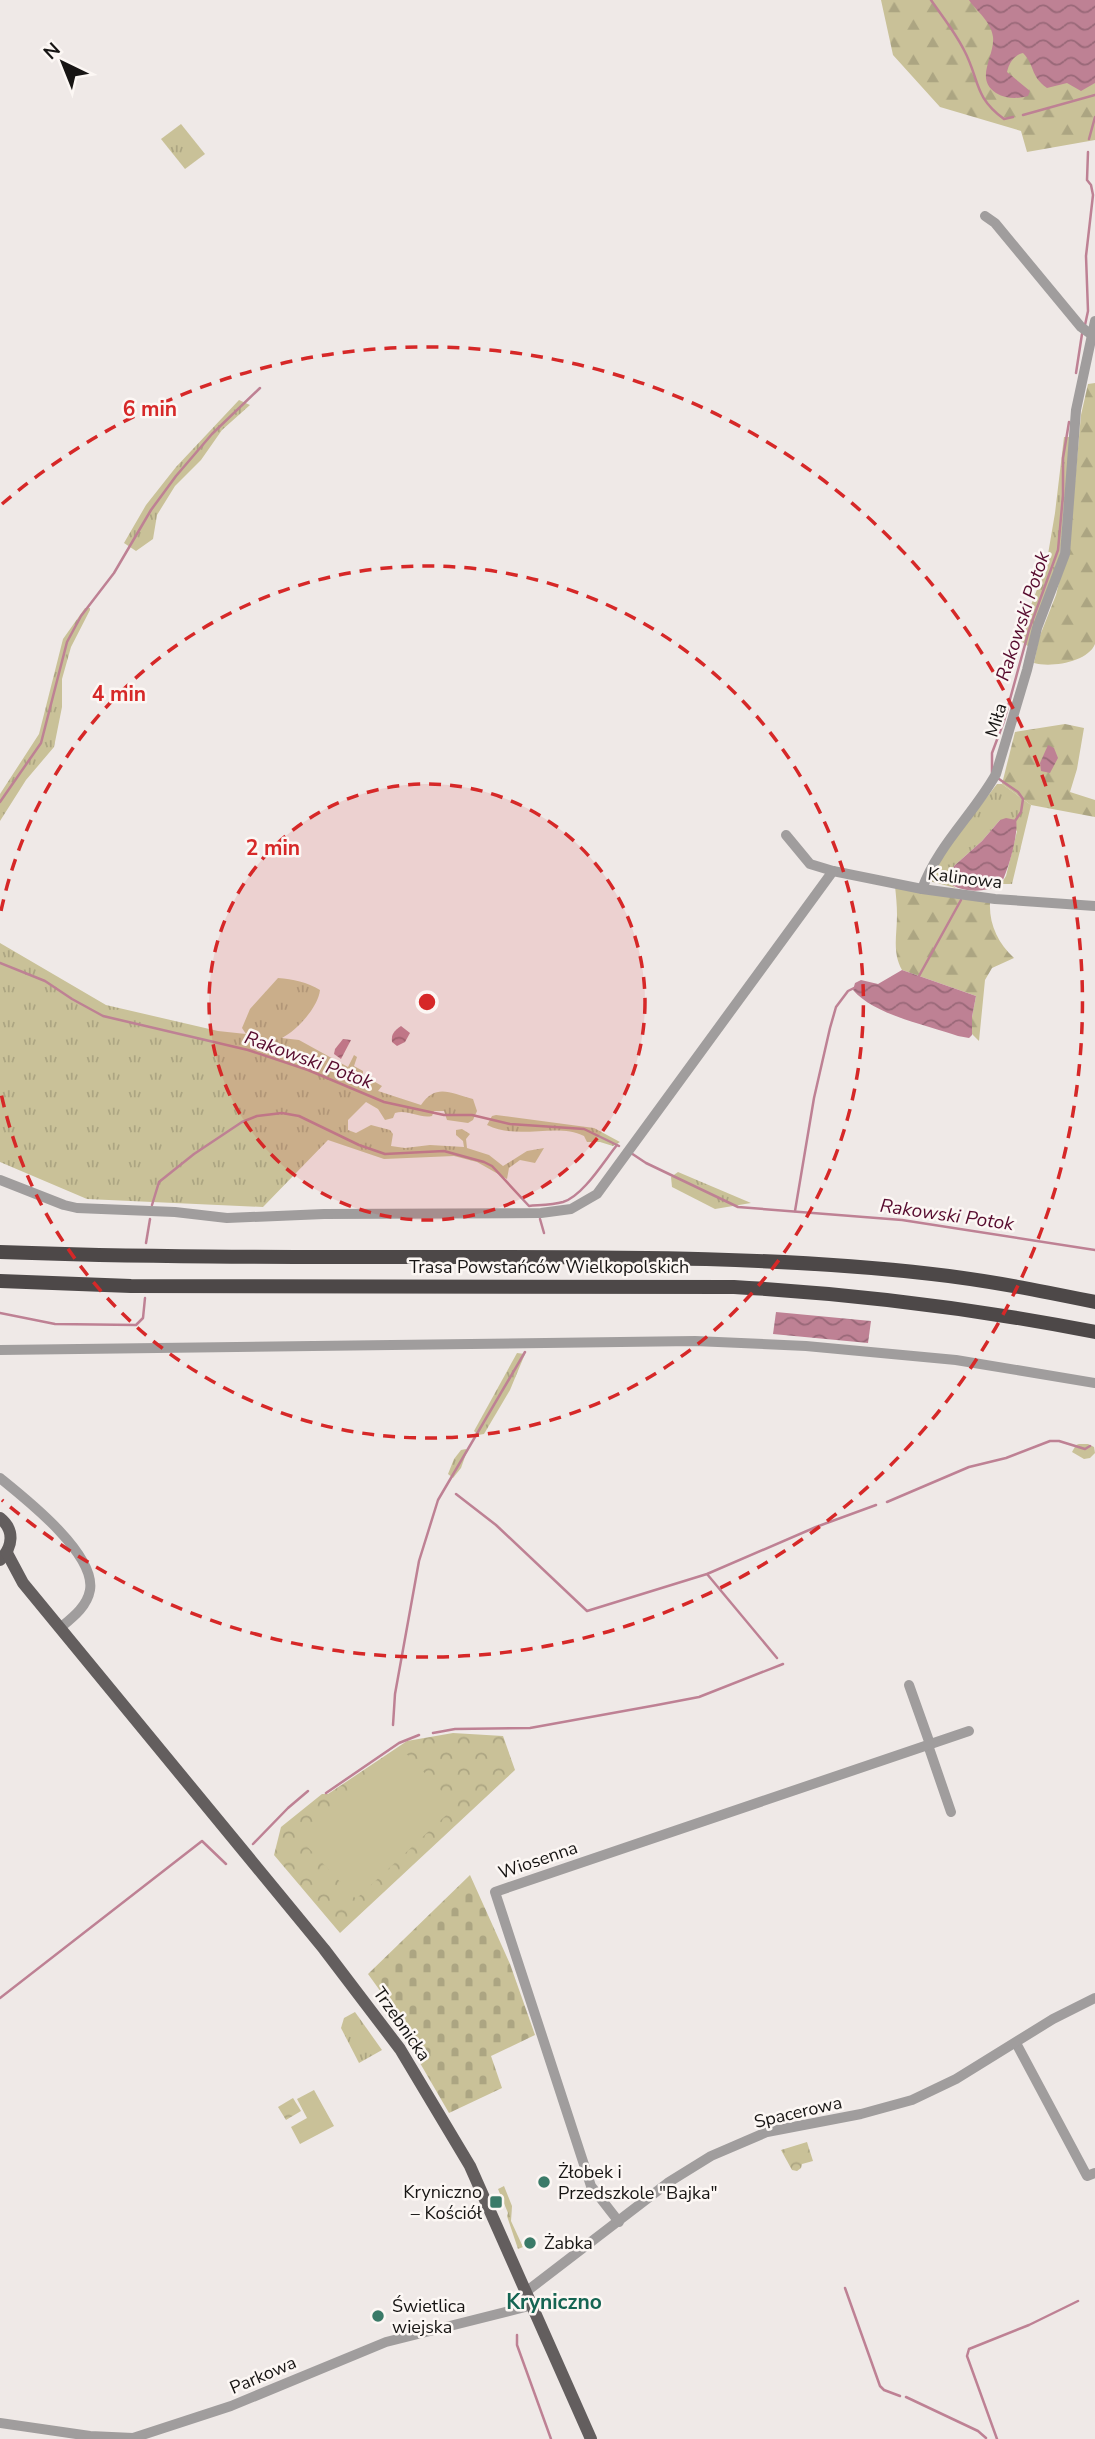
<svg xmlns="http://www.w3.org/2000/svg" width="1095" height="2439" viewBox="0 0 1095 2439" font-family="'Nunito Sans',sans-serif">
  <defs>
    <pattern id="grass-tufts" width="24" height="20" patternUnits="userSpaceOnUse" patternTransform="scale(1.75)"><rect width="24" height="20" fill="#c9c198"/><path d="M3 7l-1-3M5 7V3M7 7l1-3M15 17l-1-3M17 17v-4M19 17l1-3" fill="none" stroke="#aca582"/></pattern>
    <pattern id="forest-firs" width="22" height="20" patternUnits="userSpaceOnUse" patternTransform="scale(1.75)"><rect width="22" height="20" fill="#c9c198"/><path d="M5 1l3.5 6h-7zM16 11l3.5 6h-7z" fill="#aca582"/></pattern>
    <pattern id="cemetery-stones" width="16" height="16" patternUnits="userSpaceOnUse" patternTransform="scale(1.75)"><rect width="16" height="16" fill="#c9c198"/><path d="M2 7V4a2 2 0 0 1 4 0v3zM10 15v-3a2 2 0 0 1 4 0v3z" fill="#aca582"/></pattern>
    <pattern id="park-crowns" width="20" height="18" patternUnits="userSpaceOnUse" patternTransform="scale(1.75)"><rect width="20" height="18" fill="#c9c198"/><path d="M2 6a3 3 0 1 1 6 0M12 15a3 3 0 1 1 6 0" fill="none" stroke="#aca582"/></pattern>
    <pattern id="water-waves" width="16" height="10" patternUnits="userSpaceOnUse" patternTransform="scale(1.75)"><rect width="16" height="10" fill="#be8194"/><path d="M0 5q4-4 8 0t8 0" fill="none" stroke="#996878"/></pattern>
  </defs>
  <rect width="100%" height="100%" fill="#efe9e7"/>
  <g fill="url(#grass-tufts)">
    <polygon points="181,124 205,154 185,169 161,139"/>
    <polygon points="239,400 250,405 222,430 201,460 175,486 157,515 153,539 136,551 124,543 146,505 176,467"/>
    <polygon points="1064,437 1070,437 1060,557 1029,647 1018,639 1046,566 1055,513"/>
    <polygon points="85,608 90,608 90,610 71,647 62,679 62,707 54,747 26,780 0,821 0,794 39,734 63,639"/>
    <polygon points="997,784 1002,784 1031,805 1012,884 1001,884 1006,876 1017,831 1000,820 982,841 954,866 949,883 956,888 929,881 933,867"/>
    <path d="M 0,943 L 106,1005 L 218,1031 L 246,1034 L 242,1028 L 250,1009 L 278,978 C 293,979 307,982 320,990 C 318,1008 296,1031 282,1038 L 299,1040 L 348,1067 L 354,1055 L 357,1057 L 354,1066 L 363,1071 L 363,1075 L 382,1086 L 378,1091 L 421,1105 C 436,1083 450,1093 473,1099 L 477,1111 L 473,1120 L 468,1123 L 447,1120 L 444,1111 L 434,1111 L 432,1116 C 420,1119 408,1109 395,1113 L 393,1118 L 385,1120 L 378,1109 L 366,1102 L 348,1120 L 348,1130 L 356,1133 L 371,1125 L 390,1130 L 393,1134 L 391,1146 L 405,1148 L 430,1145 L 464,1147 L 463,1141 L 456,1135 L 456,1130 L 462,1129 L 470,1134 L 466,1139 L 467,1148 L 489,1155 L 503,1166 L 527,1151 L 544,1148 L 535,1163 L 520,1160 L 509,1168 L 507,1179 L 477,1162 L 454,1156 L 384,1159 L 328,1140 L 263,1207 L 87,1199 L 0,1162 Z"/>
    <path d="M 496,1115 L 594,1128 L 620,1142 L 613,1146 L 600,1142 L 587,1142 L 584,1136 C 555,1122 520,1141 487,1125 L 492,1116 Z"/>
    <polygon points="678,1172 751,1203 715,1209 672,1187 671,1177"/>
    <polygon points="517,1353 525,1354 510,1390 484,1434 478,1435 474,1431"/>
    <polygon points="1079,1444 1088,1444 1094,1447 1095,1453 1090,1458 1084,1459 1072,1452 1076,1445"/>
    <polygon points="466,1449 467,1451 461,1468 453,1478 448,1474 454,1459 461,1450"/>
    <polygon points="355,2012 382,2050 359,2063 341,2028 344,2018"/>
    <polygon points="504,2186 512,2206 511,2221 523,2247 518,2249 507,2216 508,2213 498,2189"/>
  </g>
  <g fill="url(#forest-firs)">
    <polygon points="881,0 1095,0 1095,140 1027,152 1021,131 940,107 893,55"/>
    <path d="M 1095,383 L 1095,644 C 1088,662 1051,668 1034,663 L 1039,638 L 1056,595 L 1070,537 L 1081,415 L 1088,384 Z"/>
    <polygon points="1065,724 1084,728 1077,769 1070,792 1095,800 1095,817 1031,805 1002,784 1015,732"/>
    <path d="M 895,886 L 990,903 C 989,924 998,943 1014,958 L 992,968 L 985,980 L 979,1041 L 972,1034 L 972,1017 L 976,996 L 902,970 C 892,952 897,935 897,915 C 897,905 896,896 895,886 Z"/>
  </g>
  <polygon fill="url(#cemetery-stones)" points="470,1875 510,1964 535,2035 491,2056 502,2088 449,2113 395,2020 399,2017 368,1974"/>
  <g fill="url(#park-crowns)">
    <polygon points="453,1733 503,1736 515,1770 340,1933 274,1855 281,1827 322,1794 328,1794 407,1741"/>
    <polygon points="293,2098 301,2111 286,2120 278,2107"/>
    <polygon points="807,2142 813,2161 802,2164 801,2168 797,2171 792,2170 781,2150"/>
  </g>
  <g fill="#c9c198">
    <polygon points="401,1748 456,1806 356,1899 301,1840"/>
    <polygon points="314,2090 334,2126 300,2144 291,2127 307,2118 297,2099"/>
  </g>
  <g fill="url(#water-waves)">
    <path d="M 969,0 L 1095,0 L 1095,83 L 1081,91 L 1067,83 L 1047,88 C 1030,76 1035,65 1023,53 C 1014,55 1009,63 1007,72 L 1030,91 L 1028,96 C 1018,99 1005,99 996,93 C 974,79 995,56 993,37 C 991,21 977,12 969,0 Z"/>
    <polygon points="1048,745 1054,748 1058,758 1050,773 1041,771 1040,763"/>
    <path d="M 1006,818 L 1016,820 C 1019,833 1008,871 1001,884 C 985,893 964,893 948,883 L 954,866 L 982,841 L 1000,820 Z"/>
    <path d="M 902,970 L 976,996 L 972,1017 L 972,1035 L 969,1038 L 958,1036 C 927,1025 874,1015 853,990 L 855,983 L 861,980 L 878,984 Z"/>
    <path d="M 401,1026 L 410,1033 L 405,1042 L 397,1046 L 392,1042 C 391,1034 394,1031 401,1026 Z"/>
    <polygon points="343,1039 351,1040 341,1059 334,1054 335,1049"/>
    <polygon points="776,1312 871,1321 868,1343 773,1334"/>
  </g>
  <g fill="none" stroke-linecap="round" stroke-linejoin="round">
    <g stroke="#be8194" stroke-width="2.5">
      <path d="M 931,0 C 942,16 955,32 964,50 C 980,80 973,96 1004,119 L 1013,117"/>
      <polyline points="1023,115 1095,95"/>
      <polyline points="1089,139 1095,117"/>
      <polyline points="1085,325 1088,311 1086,256 1093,195 1091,185 1087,180 1088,152"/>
      <polyline points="1076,373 1082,334"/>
      <polyline points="992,773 992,753 1004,721 1029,630 1058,550 1063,495 1063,458 1069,422"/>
      <polyline points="999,779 1018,792 1023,799 1021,812 1015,821"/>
      <polyline points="0,802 41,743 67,642 81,616 114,573 151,510 176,476 212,434 260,388"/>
      <polyline points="0,963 45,981 72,999 103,1016 248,1050 308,1070 384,1102 444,1115 472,1115 510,1124 584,1129 619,1146"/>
      <polyline points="919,976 961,900"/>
      <polyline points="631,1153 646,1163 738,1207 902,1220 1095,1250"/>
      <path d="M 152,1205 L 159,1182 L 194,1154 L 242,1122 L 257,1116 L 282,1113 L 299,1116 L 359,1145 L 385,1154 L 444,1151 L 484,1162 L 492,1166 L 529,1206 C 540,1205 552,1205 563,1202 C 583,1196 604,1161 617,1145"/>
      <polyline points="795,1211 814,1098 830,1028 836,1007 848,991 856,987"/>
      <polyline points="540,1219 544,1233"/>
      <polyline points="146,1243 150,1219"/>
      <polyline points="0,1313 55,1324 136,1325 143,1318 145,1298"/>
      <polyline points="456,1494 496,1525 587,1611 707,1574 816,1527 876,1505"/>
      <polyline points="887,1502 969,1467 1006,1458 1050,1441 1059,1441 1085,1449 1090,1446"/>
      <polyline points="707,1574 777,1658"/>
      <polyline points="393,1725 395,1694 419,1561 438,1500 525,1352"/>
      <polyline points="433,1733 455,1729 530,1728 657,1705 699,1697 783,1664"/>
      <polyline points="326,1793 399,1743 419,1735"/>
      <polyline points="253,1844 288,1808 308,1791"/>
      <polyline points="0,1998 202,1841 226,1864"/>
      <polyline points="845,2288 880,2386 884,2390 900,2396"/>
      <polyline points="517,2335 517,2345 551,2439"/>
      <polyline points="906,2397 978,2431 986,2438"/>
      <polyline points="997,2439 967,2356 969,2349 1029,2325 1078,2301"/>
    </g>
    <g stroke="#a09d9d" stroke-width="10">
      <polyline points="985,216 995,223 1081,327 1092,335"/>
      <polyline points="786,835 810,864 833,871 922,889 995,899 1095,906"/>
      <path d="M 922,889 C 938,845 973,815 996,774 L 1027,670 L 1037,628 L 1065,554 L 1076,410 L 1095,321"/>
      <polyline points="0,1180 64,1205 77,1208 175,1212 227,1218 324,1214 541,1213 571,1209 597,1194 833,871"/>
      <polyline points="0,1350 695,1341 806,1346 956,1360 1095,1383"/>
      <path d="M 0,1478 C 26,1499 96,1554 90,1590 C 87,1607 72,1618 60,1628"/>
      <polyline points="909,1685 930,1744"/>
      <polyline points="928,1745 951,1812"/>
      <polyline points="1016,2043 1087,2176 1095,2173"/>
      <polyline points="619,2222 591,2186 495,1892 969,1731"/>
      <polyline points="527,2291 669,2182 711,2156 767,2132 861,2114 912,2100 956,2079 1053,2019 1095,1998"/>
      <polyline points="0,2423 90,2436 133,2438 231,2406 386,2342 533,2305"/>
    </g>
    <g stroke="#635e5e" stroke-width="12">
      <path d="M 0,1518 C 15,1530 13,1547 0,1560"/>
      <polyline points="7,1553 23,1583 324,1949 400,2049 470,2166 591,2439"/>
    </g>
    <g stroke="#4d4848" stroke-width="14">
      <path d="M 0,1252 C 160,1258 320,1257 480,1257 C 631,1257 782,1257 932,1274 C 987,1280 1041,1291 1095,1302"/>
      <path d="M 0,1281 L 131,1286 L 734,1287 C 858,1294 973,1308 1095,1332"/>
    </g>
  </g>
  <circle cx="427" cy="1002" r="218" fill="#d62828" fill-opacity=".12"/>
  <g fill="none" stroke="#d62828" stroke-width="3.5" stroke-dasharray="12 9">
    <circle cx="427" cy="1002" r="218"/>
    <path d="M1 911A436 436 0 1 1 1 1093"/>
    <path d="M2 504A655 655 0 1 1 2 1500"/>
  </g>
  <g fill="#3a7a68" stroke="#fcf7f4" stroke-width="2.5">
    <circle cx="544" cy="2182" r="7"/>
    <rect x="489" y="2195" width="14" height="14" rx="3.5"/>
    <circle cx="530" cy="2243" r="7"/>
    <circle cx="378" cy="2316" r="7"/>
  </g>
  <g text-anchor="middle" stroke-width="5" stroke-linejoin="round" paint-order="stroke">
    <g font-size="18" fill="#171514" stroke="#fcf7f4">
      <text transform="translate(996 720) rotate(-73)" y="6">Miła</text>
      <text transform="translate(965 878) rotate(7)" y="6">Kalinowa</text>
      <text x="549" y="1273">Trasa Powstańców Wielkopolskich</text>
      <text transform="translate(538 1860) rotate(-19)" y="6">Wiosenna</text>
      <text transform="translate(402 2024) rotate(55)" y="6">Trzebnicka</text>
      <text transform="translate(798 2112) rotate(-13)" y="6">Spacerowa</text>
      <text transform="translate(263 2375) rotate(-23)" y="6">Parkowa</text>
    </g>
    <g font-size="18" fill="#171514" stroke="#fcf7f4" text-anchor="start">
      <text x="558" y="2178">Żłobek i<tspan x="558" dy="21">Przedszkole "Bajka"</tspan></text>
      <text x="482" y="2198" text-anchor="end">Kryniczno<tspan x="482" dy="21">– Kościół</tspan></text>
      <text x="544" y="2249">Żabka</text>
      <text x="392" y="2312">Świetlica<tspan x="392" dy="21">wiejska</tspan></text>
    </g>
    <g font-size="19" font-style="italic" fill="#570b2e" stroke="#fcf7f4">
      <text transform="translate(1022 616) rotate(-72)" y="7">Rakowski Potok</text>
      <text transform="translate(309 1059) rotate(20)" y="7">Rakowski Potok</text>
      <text transform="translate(947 1214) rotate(8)" y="7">Rakowski Potok</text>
    </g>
    <g font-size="21" font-weight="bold" fill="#156553" stroke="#fcf7f4">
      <text x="554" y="2309">Kryniczno</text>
    </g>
  </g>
  <circle cx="427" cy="1002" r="10" fill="#d62828" stroke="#fcf7f4" stroke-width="3.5"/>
  <g font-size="21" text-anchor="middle" font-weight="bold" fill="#d62828" stroke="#fcf7f4" stroke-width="5" stroke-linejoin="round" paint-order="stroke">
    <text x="150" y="416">6 min</text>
    <text x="119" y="701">4 min</text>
    <text x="273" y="855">2 min</text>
  </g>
  <g transform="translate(63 63) rotate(317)" stroke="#fcf7f4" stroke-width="5" paint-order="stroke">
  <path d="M0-5L12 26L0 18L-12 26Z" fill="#171514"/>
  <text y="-10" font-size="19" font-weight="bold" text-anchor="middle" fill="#171514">N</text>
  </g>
</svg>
